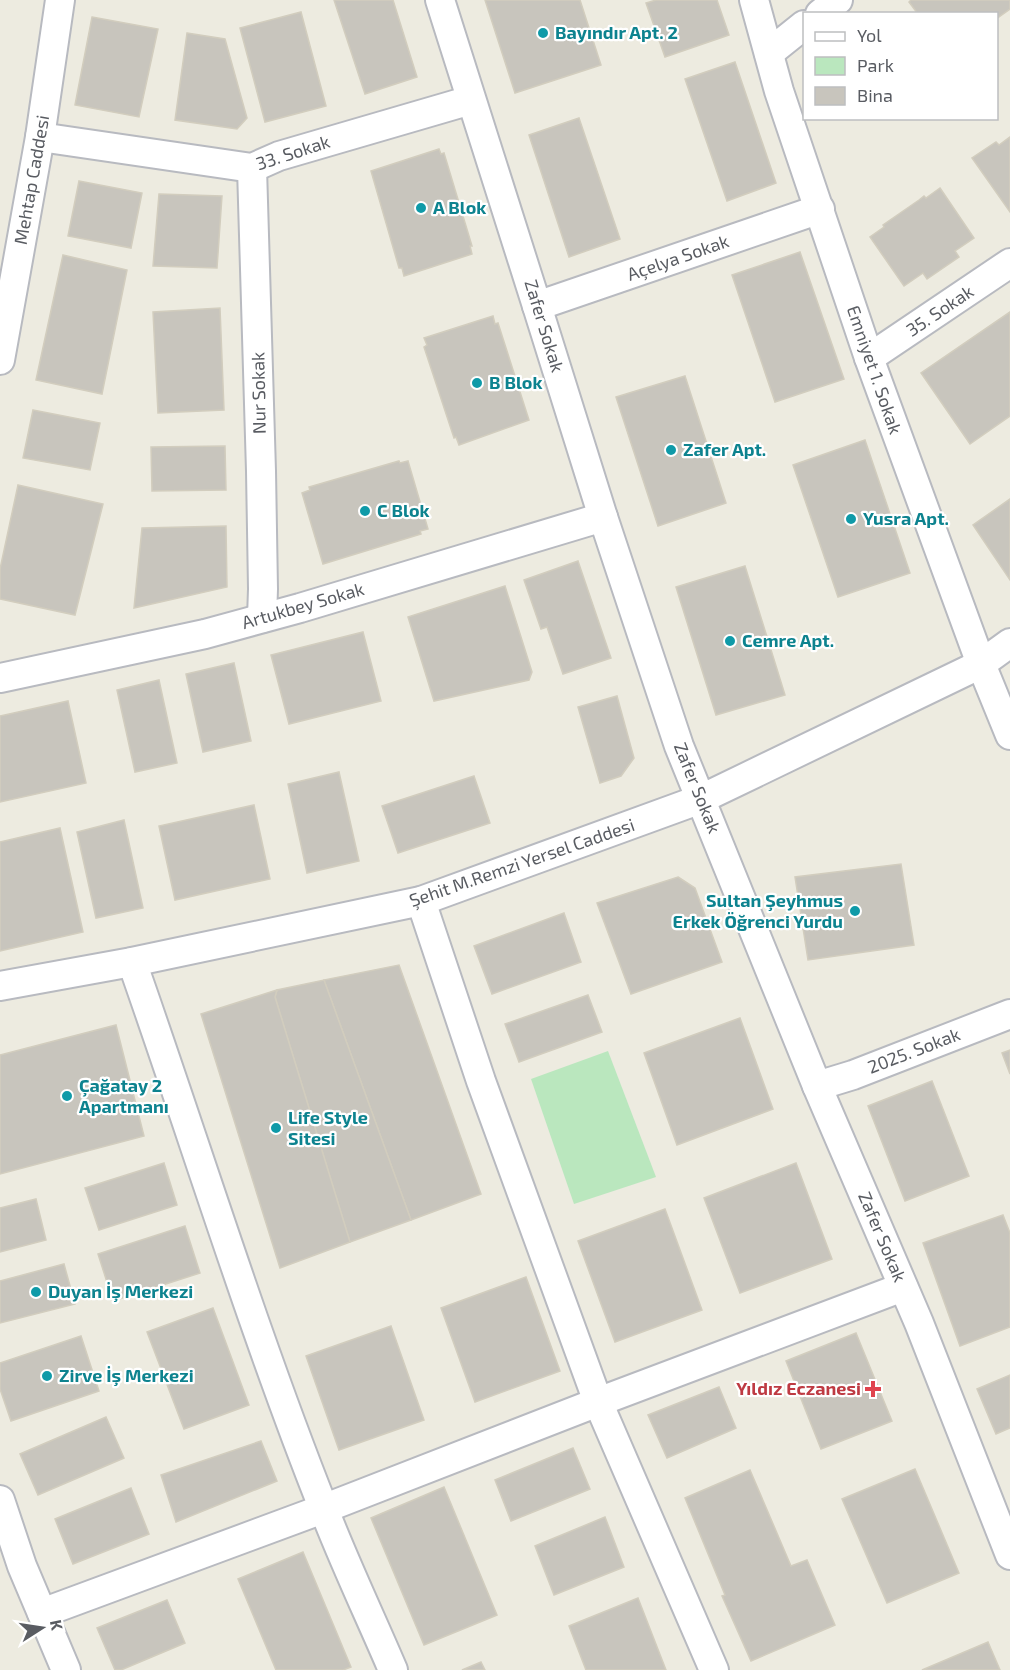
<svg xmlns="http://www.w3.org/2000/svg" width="1010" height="1670" viewBox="0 0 1010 1670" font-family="'Exo 2',sans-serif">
  <rect width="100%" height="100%" fill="#edebe0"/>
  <polygon fill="#bae7be" points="608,1051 656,1177 574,1204 531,1079"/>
  <g fill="#c8c5bd" stroke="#d2cdbe" stroke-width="1.5">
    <polygon points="334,0 393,0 417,77 365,94"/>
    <polygon points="485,0 580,0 601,65 515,93"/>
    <polygon points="656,0 717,0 729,35 665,57 646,3"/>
    <polygon points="911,0 1010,0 1010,9 996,19 996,14 918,14 909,2"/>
    <polygon points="301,12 326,106 265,122 240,28"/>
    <polygon points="92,17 158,29 139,117 75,105"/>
    <polygon points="187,33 225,39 247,118 237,129 175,120"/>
    <polygon points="735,62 776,183 727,201 685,79"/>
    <polygon points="579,118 620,239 569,257 529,135"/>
    <polygon points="1010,137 1010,212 972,158 996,142 999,145"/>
    <polygon points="439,149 441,154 444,153 472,246 470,246 472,254 404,276 402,268 399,268 371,171"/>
    <polygon points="79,181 142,193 131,248 68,236"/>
    <polygon points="940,188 974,238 955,251 959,257 927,279 923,273 904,286 870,237 884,227 883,225 919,200 924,196 926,198"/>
    <polygon points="159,194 222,196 217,268 153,266"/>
    <polygon points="800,252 844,379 775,402 732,275"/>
    <polygon points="63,255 127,270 102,394 36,380"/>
    <polygon points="220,308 224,410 158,413 153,312"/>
    <polygon points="1010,312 1010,416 970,444 921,373"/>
    <polygon points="493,316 495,324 498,323 529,420 459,445 456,437 454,438 424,347 427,345 424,338"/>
    <polygon points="685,376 726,503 658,526 616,397"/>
    <polygon points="33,410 100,423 90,470 23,458"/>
    <polygon points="865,440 910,573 838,597 793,465"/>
    <polygon points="225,446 226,490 152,491 151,447"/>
    <polygon points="399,461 400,463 408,461 428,529 420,531 421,534 323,564 302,493 310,490 309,487"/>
    <polygon points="18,485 103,504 75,615 0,599 0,569"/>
    <polygon points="1010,499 1010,580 973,525"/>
    <polygon points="226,526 227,587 134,608 142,528"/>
    <polygon points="578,561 611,658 563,674 547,627 541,629 524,580"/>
    <polygon points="745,566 785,695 716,715 676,587"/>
    <polygon points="505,586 532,672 529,680 434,701 408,617"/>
    <polygon points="363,632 381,701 289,724 271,655"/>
    <polygon points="234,663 251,741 203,752 186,674"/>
    <polygon points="159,680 177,763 135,772 117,690"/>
    <polygon points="617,696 634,758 621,776 600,783 578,707"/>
    <polygon points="68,701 86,783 0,802 0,716"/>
    <polygon points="339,772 359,861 307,873 288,784"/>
    <polygon points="474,776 490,823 398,853 382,806"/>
    <polygon points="254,805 270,879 175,900 159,826"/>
    <polygon points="124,820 143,908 96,918 77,832"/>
    <polygon points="60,828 83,932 0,951 0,842"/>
    <polygon points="901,864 914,945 808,960 795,877"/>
    <polygon points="678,877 695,888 722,962 631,994 597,903"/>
    <polygon points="564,913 581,962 492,994 474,946"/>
    <polygon points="399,965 481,1194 411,1220 324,980"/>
    <polygon points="324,980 411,1220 350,1242 275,997 277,990"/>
    <polygon points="277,990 275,997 350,1242 280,1268 201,1014"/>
    <polygon points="588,995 602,1032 519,1062 505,1024"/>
    <polygon points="740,1018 773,1109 677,1145 644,1053"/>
    <polygon points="116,1025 144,1136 0,1174 0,1055"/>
    <polygon points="1010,1050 1010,1074 1002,1053"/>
    <polygon points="932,1081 969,1176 905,1201 868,1106"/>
    <polygon points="164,1163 177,1205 99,1230 85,1188"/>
    <polygon points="796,1163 832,1259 740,1293 704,1198"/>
    <polygon points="36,1199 46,1240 0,1252 0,1208"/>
    <polygon points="665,1209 702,1310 615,1342 578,1241"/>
    <polygon points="1003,1215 1010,1233 1010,1327 960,1346 923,1243"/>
    <polygon points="185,1226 200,1273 113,1301 98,1254"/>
    <polygon points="64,1264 75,1304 0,1323 0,1281"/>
    <polygon points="526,1277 560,1371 475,1402 441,1308"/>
    <polygon points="213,1308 249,1405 184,1429 147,1332"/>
    <polygon points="391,1326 424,1420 339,1450 306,1356"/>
    <polygon points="856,1333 892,1421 821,1449 786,1361"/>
    <polygon points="81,1336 99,1391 11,1421 0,1389 0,1363"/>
    <polygon points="1010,1375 1010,1428 996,1434 977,1389"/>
    <polygon points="719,1387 736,1428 667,1458 648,1415"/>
    <polygon points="106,1417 124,1458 38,1495 20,1454"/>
    <polygon points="261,1441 277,1481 176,1522 161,1475"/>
    <polygon points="573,1448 590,1489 511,1521 495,1480"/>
    <polygon points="915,1469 959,1573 887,1603 842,1499"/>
    <polygon points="750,1470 791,1566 807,1560 835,1625 751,1661 722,1596 725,1595 685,1498"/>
    <polygon points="444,1487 497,1615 424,1645 371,1518"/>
    <polygon points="131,1488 149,1534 73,1564 55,1519"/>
    <polygon points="605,1517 624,1567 554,1595 535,1546"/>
    <polygon points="303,1552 351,1667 343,1670 276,1670 238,1579"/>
    <polygon points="638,1598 666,1670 586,1670 569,1626"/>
    <polygon points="167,1600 185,1643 121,1670 115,1670 97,1628"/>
    <polygon points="988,1642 1000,1670 922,1670"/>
    <polygon points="481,1662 485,1670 462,1670"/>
  </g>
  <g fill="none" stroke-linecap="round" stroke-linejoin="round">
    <g stroke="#b8bac0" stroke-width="32">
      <g id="minor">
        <polyline points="440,0 537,306 603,517 679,746 817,1086 919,1323 1010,1555"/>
        <polyline points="754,0 779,91 869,358 981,664 1010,735"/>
        <polyline points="820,14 838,0"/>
        <polyline points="769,53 804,25"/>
        <polyline points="40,137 252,168 279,156 471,100"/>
        <polyline points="252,168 261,471 263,589 262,618"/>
        <polyline points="537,306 820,209"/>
        <polyline points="869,358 1010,263"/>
        <polyline points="0,360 40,137 60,0"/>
        <polyline points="0,678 205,634 300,608 603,517"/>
        <polyline points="421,901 481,1081 598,1402 714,1670"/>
        <path d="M 132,962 C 196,1144 252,1328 323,1507 C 344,1562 370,1616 393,1670"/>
        <polyline points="0,986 132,962 421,901 701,799 981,664 1010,643"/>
        <polyline points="817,1086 853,1075 1010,1014"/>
        <polyline points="0,1500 22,1566 66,1670"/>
        <polyline points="42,1613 323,1509 598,1402 903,1287"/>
      </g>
    </g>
    <use href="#minor" stroke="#fff" stroke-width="28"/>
  </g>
  <g fill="#0f9aa8" stroke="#fff" stroke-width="2">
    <circle cx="543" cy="33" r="6"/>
    <circle cx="421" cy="208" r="6"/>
    <circle cx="477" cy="383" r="6"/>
    <circle cx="671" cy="450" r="6"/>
    <circle cx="365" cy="511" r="6"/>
    <circle cx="851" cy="519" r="6"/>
    <circle cx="730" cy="641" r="6"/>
    <circle cx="855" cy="911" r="6"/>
    <circle cx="67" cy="1096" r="6"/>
    <circle cx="276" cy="1128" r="6"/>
    <circle cx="36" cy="1292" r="6"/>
    <circle cx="47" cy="1376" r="6"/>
  </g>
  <path fill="#e0444e" stroke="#fff" stroke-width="2" d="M870 1380h6v6h6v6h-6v6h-6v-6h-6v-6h6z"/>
  <g text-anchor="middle" stroke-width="4.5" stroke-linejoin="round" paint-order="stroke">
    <g font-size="18" font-weight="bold" fill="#0d838f" stroke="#fff" text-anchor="start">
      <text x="555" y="39">Bayındır Apt. 2</text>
      <text x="433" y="214">A Blok</text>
      <text x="489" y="389">B Blok</text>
      <text x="683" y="456">Zafer Apt.</text>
      <text x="377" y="517">C Blok</text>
      <text x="863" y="525">Yusra Apt.</text>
      <text x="742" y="647">Cemre Apt.</text>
      <text x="843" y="907" text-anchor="end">Sultan Şeyhmus<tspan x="843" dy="21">Erkek Öğrenci Yurdu</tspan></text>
      <text x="79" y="1092">Çağatay 2<tspan x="79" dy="21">Apartmanı</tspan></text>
      <text x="288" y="1124">Life Style<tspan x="288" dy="21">Sitesi</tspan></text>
      <text x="48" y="1298">Duyan İş Merkezi</text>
      <text x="59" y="1382">Zirve İş Merkezi</text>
    </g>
    <g font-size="18" fill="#595c62" stroke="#fff">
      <text transform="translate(293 153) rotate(-18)" y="6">33. Sokak</text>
      <text transform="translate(32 180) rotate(-80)" y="6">Mehtap Caddesi</text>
      <text transform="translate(678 258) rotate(-19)" y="6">Açelya Sokak</text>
      <text transform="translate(940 311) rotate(-34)" y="6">35. Sokak</text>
      <text transform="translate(544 326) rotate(73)" y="6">Zafer Sokak</text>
      <text transform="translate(874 370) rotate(71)" y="6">Emniyet 1. Sokak</text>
      <text transform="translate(259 393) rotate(-91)" y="6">Nur Sokak</text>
      <text transform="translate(303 606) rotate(-16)" y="6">Artukbey Sokak</text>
      <text transform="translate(697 788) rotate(68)" y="6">Zafer Sokak</text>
      <text transform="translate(522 863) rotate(-19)" y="6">Şehit M.Remzi Yersel Caddesi</text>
      <text transform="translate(914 1051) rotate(-21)" y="6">2025. Sokak</text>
      <text transform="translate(882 1237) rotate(67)" y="6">Zafer Sokak</text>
    </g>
    <g font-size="18" font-weight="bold" fill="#be3a42" stroke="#fff" text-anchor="end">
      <text x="861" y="1395">Yıldız Eczanesi</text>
    </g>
  </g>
  <rect x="803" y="12" width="195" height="108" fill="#ffffff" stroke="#bdbec0" stroke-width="1.5"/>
  <rect x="815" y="32" width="30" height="9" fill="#ffffff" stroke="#bdbec0" stroke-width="1.5"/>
  <text x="857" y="42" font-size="18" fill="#595c62">Yol</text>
  <rect x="815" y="57" width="30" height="18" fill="#bae7be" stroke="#bdbec0" stroke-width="1.5"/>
  <text x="857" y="72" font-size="18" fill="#595c62">Park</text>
  <rect x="815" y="87" width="30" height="18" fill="#c8c5bd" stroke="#bdbec0" stroke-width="1.5"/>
  <text x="857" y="102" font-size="18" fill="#595c62">Bina</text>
  <g transform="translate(42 1628) rotate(78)" stroke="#ffffff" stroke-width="4.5" paint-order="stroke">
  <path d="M0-4.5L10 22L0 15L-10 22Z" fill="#595c62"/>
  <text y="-9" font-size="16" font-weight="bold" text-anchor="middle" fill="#595c62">K</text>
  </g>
</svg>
